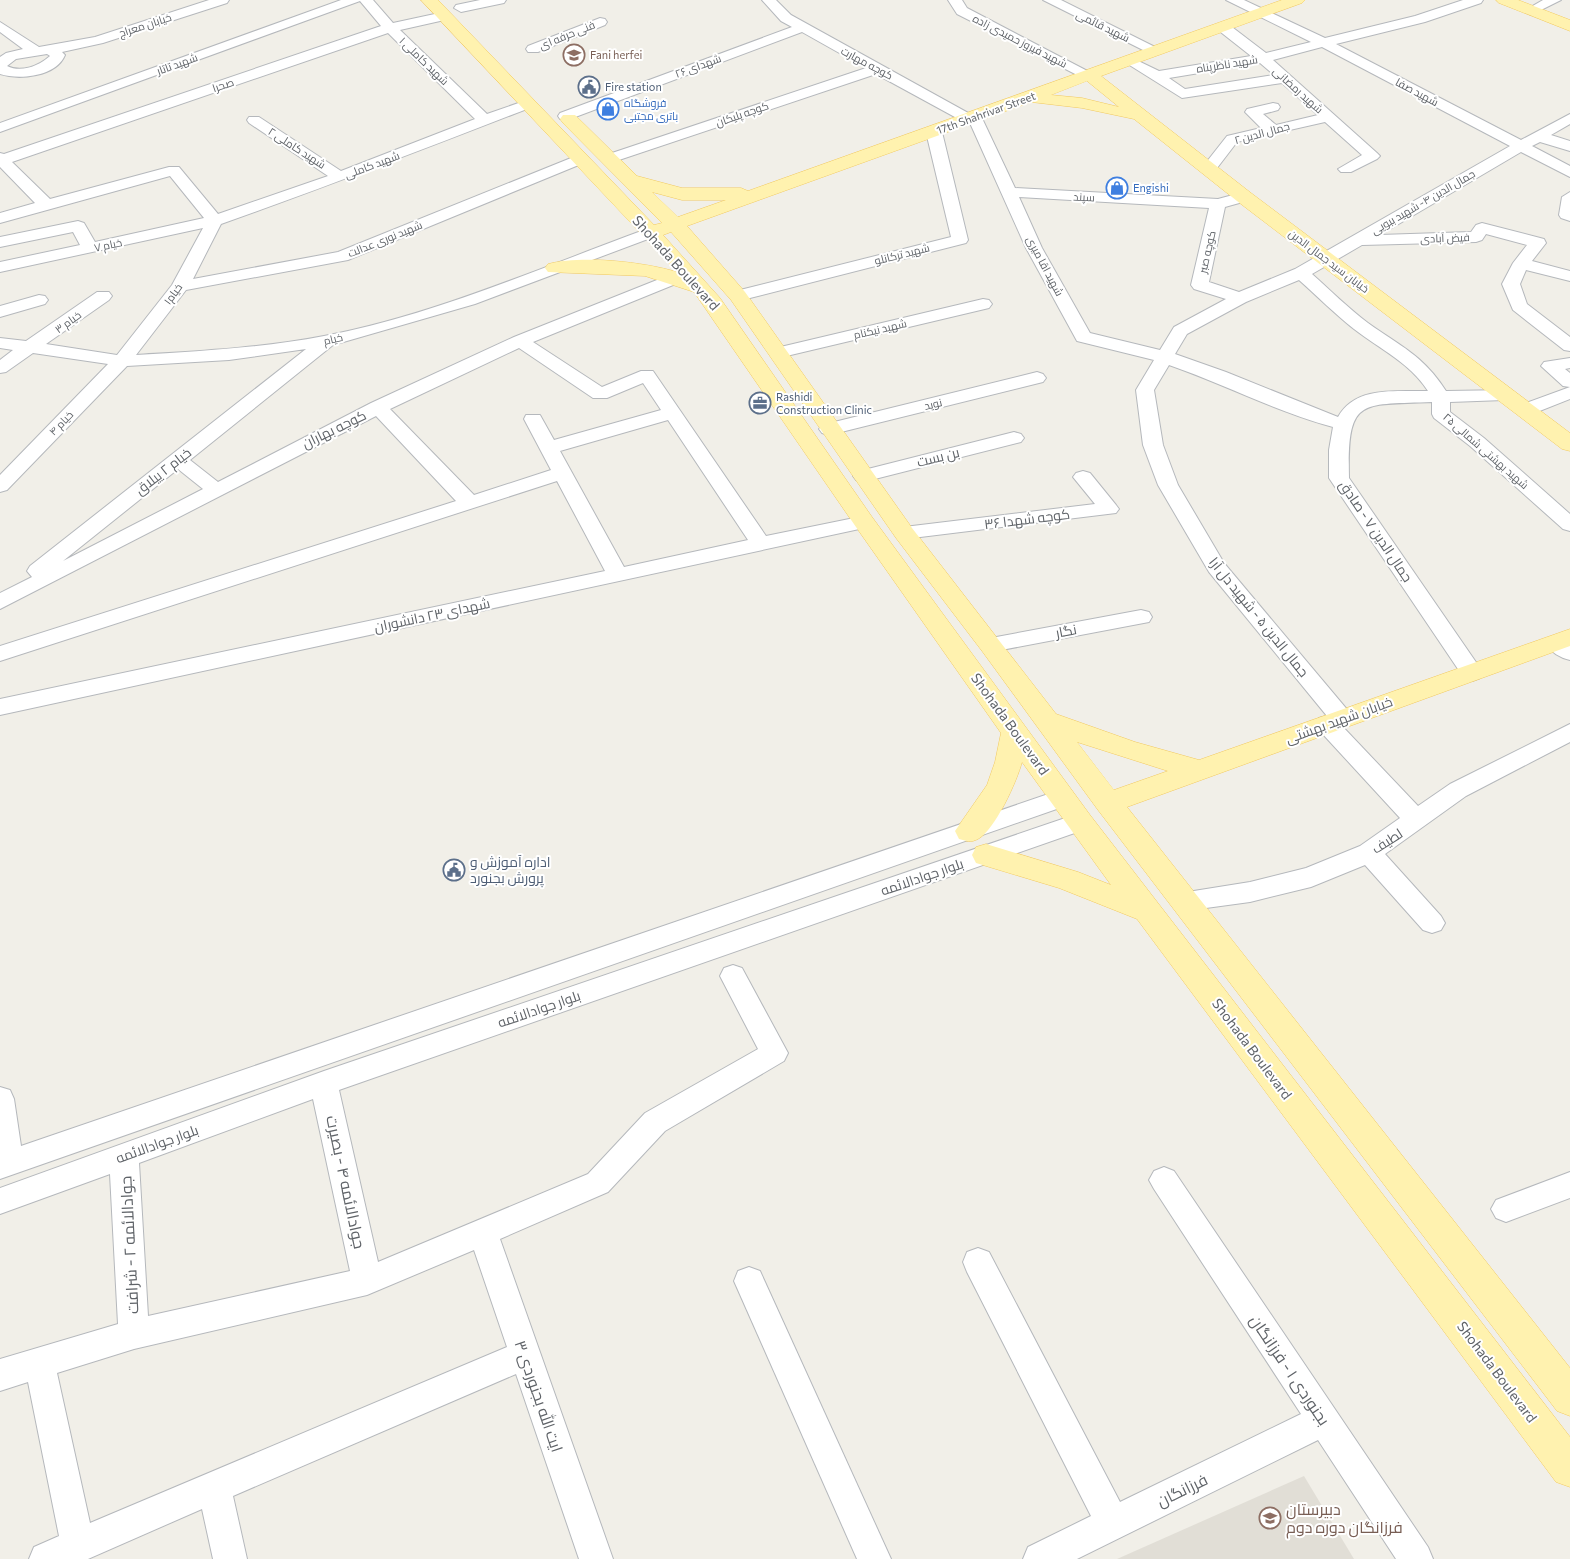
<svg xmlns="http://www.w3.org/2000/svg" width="1570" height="1559" viewBox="0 0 1570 1559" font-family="Commissioner,Cairo,sans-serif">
  <rect width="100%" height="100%" fill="#f1efe8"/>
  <polygon fill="#e1ded6" points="1304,1476 1354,1559 1117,1559"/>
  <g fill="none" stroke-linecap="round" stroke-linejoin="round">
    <g stroke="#b5b8bc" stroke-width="2">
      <g id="minor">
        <path d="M 209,0 L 229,0 L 227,3 L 103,43 L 62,52 L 65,55 C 56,77 19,80 0,74 L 0,57 L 6,53 L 23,49 L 0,32 L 0,22 L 39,47 L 95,37 ZM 47,54 L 50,56 C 39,66 21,73 7,66 L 16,59 Z"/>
        <path d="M 341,0 L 373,0 L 393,23 L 444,12 L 449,13 L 451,16 L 449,19 L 400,30 L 487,114 L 527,100 L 534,104 L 532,107 C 429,147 326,187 221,224 L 193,279 L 338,252 L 576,156 L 586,156 L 589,159 L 586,162 L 348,260 L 186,290 L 136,355 C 199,351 262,348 324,336 C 431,316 543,267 644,230 L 650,228 L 658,233 L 656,236 L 475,304 L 333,345 L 190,460 L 218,482 L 371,403 L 514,337 L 677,272 L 683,273 L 685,277 L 683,281 L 533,342 L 602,387 L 641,371 L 653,371 L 766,536 L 864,516 L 871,518 L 874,522 L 871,526 L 864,528 L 0,715 L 0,699 L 605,571 L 557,481 L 0,661 L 0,646 L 456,501 L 376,416 L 0,609 L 0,593 L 32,577 L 27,571 L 30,566 L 306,349 L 229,360 L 127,366 L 7,490 L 0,492 L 0,475 L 108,364 L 33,353 L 6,372 L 0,373 L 0,360 L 13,350 L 0,348 L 0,338 L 26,341 L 97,292 L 109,292 L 112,296 L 109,300 L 46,344 L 117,355 L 172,285 L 203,228 L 0,272 L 0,262 L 80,245 L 73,232 L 0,247 L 0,237 L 78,221 L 84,223 L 95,242 L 204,218 L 170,176 L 0,223 L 0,213 L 35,203 L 0,167 L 0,153 L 4,154 L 381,26 L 360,1 L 0,132 L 0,123 ZM 388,33 L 475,119 L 341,171 L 259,117 L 249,117 L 247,120 L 249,123 L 328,176 L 218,214 L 179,167 L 169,167 L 50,199 L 12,162 ZM 519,348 L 593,398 L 607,398 L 643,383 L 661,410 L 554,440 L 540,415 L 526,415 L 524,419 L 551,470 L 474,495 L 390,409 ZM 668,420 L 748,540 L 624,567 L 560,451 ZM 178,469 L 203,489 L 63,561 Z"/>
        <polygon points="480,0 506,0 504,3 461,12 454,8 456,5"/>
        <path d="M 762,0 L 776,0 L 791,15 L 970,114 L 980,114 L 1015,188 L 1218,199 L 1244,192 L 1250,194 L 1252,197 L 1250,200 L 1225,207 L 1209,282 L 1239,292 L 1295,269 L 1510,146 L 1322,47 L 1273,60 L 1377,153 L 1380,156 L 1377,159 L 1351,172 L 1341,172 L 1338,169 L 1362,155 L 1325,122 L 1237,142 L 1214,172 L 1204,172 L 1201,169 L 1227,136 L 1261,128 L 1245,112 L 1247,109 L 1273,103 L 1278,104 L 1280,107 L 1278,110 L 1263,114 L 1276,125 L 1318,115 L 1282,83 L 1182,98 L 1123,61 L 1130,57 L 1159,71 L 1251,56 L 1218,30 L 1216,27 L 1218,24 L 1228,24 L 1266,53 L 1311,42 L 1226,0 L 1244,0 L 1325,38 L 1415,16 L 1463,0 L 1483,0 L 1481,3 L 1425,22 L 1336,44 L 1521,140 L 1570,114 L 1570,124 L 1551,135 L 1570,141 L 1570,151 L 1540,142 L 1532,146 L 1570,166 L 1570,177 L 1521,152 L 1380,235 L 1471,232 L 1476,225 L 1482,223 L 1544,239 L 1546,243 L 1532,261 L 1570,271 L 1570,281 L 1526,270 L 1520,284 L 1527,304 L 1570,337 L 1570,351 L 1564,350 L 1513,310 L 1502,284 L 1513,263 L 1527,245 L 1486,234 L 1482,240 L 1476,242 L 1362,245 L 1312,274 C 1330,290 1348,308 1368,323 C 1400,346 1423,355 1446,391 L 1511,390 L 1513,394 L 1511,398 L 1504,400 L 1450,402 L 1450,412 L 1484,438 L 1570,514 L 1570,531 L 1563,529 L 1470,446 L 1434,418 L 1432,414 L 1432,402 C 1360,405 1347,397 1349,478 L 1480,668 L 1483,673 L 1480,678 L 1472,681 L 1464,678 L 1329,478 L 1329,450 L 1333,427 C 1277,412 1224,384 1169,365 L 1154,390 L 1163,445 L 1178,485 L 1224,563 L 1350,713 L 1353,719 L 1350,725 L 1343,727 L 1418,806 L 1450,784 L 1570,724 L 1570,742 L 1466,796 L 1385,854 L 1441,916 L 1445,923 L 1441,930 L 1432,933 L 1423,930 L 1365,865 L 1311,887 L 1250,902 L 1184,911 L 1175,908 L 1171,901 L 1175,894 L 1250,882 L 1306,868 L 1360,846 L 1400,818 L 1319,730 L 1315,724 L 1319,718 L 1327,716 L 1209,572 L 1158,485 L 1143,445 L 1136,390 L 1154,360 L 1077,341 L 1026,248 L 970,123 L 964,122 L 876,74 L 613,162 L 608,164 L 600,159 L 603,156 L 866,68 L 802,32 L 570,119 L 560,119 L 558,116 L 560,113 L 792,27 L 781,21 ZM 1260,63 L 1274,75 L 1185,89 L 1169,78 ZM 1019,197 L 1209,208 L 1191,285 L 1194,289 L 1226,299 L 1174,327 L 1160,350 L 1090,333 L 1042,248 ZM 1299,280 C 1317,296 1335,314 1354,329 C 1381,350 1409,362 1428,391 C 1397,392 1356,385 1338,417 L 1226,372 L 1175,354 L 1187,334 L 1246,302 Z"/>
        <polygon points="948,0 962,0 967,8 1097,76 1090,80 1085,79 957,14"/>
        <polygon points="1043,0 1061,0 1163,51 1156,55 1151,54"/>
        <polygon points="1543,0 1561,0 1531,15 1524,11"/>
        <polygon points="600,18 605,19 607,22 605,25 538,52 528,52 526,49 528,46"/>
        <polygon points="934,127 942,132 968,240 966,243 738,301 732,300 729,296 732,292 951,237 926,132"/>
        <polygon points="1570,192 1570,221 1561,218 1559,215 1562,197"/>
        <polygon points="39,295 45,296 48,300 45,304 0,317 0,306"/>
        <polygon points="983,299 989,300 992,304 989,308 778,358 772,357 769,353 772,349"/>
        <polygon points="1570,358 1570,368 1565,369 1570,373 1570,399 1532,414 1518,414 1516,410 1518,406 1570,387 1563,386 1541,366 1544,362"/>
        <polygon points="1037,372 1043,374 1046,378 1043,382 829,435 822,433 819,429 822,425"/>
        <polygon points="1014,432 1021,434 1024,438 1021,442 863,482 856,480 853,476 856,472"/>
        <polygon points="1083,471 1090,473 1116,505 1119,509 1116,513 904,539 897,538 894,533 897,528 904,527 1095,504 1073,477 1076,473"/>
        <polygon points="1141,610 1149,612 1152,617 1149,622 991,652 983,650 980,645 983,640 991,638"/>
        <path d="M 1556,636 L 1570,642 L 1570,660 C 1560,658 1551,652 1545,643 L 1548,638 Z"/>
        <polygon points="1063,789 1071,792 1075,798 1071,804 0,1179 0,1087 10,1090 14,1099 21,1146"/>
        <path d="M 1080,813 L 1089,816 L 1092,822 L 1089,828 L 339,1090 L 378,1262 L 588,1174 L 645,1113 L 758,1049 L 720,976 L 724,968 L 733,965 L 742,968 L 788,1053 L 784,1061 L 665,1131 L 608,1192 L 500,1239 L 613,1559 L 579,1559 L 516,1374 L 233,1496 L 247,1559 L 213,1559 L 202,1509 L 88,1559 L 29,1559 L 34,1547 L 59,1536 L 28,1382 L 0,1391 L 0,1359 L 118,1324 L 110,1174 L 0,1214 L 0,1188 L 324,1071 ZM 313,1099 L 350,1271 L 148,1316 L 139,1163 ZM 474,1250 L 507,1347 L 90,1523 L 57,1373 L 134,1349 L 367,1295 Z"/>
        <polygon points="1164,1167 1174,1171 1428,1547 1433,1559 1396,1559 1318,1440 1077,1559 1023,1559 1028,1547 1091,1516 967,1272 963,1262 967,1252 978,1248 989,1252 1120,1502 1301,1414 1154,1189 1149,1180 1154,1171"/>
        <polygon points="1570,1172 1570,1198 1506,1222 1496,1218 1491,1209 1496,1200"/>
        <polygon points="749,1267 760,1271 891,1559 857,1559 734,1281 738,1271"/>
      </g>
    </g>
    <g stroke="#f2c960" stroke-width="1">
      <g id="major">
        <path d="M 421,0 L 438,0 L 654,225 L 662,223 L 563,123 L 560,119 L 563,115 L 575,115 L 637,176 L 682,188 L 741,188 L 748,191 L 1282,0 L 1305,0 L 1302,3 L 1101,76 L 1251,193 L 1570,433 L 1570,451 L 1562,449 L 1237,201 L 1134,119 L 1082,108 L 1031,102 L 687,226 L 745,292 L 912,528 L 1056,714 L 1135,742 L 1199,760 L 1570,629 L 1570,646 L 1127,807 L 1570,1368 L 1570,1416 L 1557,1411 L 1098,810 L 982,651 L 896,538 L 731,300 L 671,232 L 663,235 L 720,298 L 872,517 L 1090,815 L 1570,1437 L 1570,1487 L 1556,1482 L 1137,919 L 1059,888 L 976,863 L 972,855 L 976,847 L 986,844 L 1078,872 L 1111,885 L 1022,762 C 1017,781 995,830 978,839 C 971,843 966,841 959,839 L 955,831 L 987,785 L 995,762 L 1001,733 L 856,527 L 694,292 L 645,276 L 548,272 L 545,268 L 548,264 C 582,255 644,262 677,272 ZM 1087,81 L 1119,107 L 1082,98 L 1051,95 ZM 652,192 L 682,200 L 726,200 L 678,217 ZM 1077,742 L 1168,771 L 1114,790 Z"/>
        <polygon points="1496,0 1518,0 1570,20 1570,31 1499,3"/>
      </g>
    </g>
    <use href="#minor" fill="#fff" fill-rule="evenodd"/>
    <use href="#major" fill="#fff2af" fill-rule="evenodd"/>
  </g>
  <defs>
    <g id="school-ring" transform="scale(1.125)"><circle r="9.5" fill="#fff" stroke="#8d6e63" stroke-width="1.5"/><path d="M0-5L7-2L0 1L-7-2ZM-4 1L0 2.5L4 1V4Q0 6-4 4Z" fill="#8d6e63"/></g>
    <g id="civic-ring" transform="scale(1.125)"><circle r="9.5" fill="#fff" stroke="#5c6f8a" stroke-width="1.5"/><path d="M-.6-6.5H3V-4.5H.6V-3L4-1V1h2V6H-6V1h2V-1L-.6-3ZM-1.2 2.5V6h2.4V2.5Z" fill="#5c6f8a"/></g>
    <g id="shop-ring" transform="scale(1.125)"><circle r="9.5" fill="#fff" stroke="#3f7fe0" stroke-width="1.5"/><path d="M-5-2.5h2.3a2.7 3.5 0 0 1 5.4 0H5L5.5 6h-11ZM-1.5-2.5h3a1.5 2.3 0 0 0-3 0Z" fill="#3f7fe0"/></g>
    <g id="office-ring" transform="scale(1.125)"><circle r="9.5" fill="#fff" stroke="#5c6f8a" stroke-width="1.5"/><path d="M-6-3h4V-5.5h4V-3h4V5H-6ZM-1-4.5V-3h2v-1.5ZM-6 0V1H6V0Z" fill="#5c6f8a"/></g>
  </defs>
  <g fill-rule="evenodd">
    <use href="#school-ring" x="574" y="55"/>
    <use href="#civic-ring" x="589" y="87"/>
    <use href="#shop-ring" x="608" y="109"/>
    <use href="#shop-ring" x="1117" y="188"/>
    <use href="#office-ring" x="760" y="403"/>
    <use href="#civic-ring" x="454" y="870"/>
    <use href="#school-ring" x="1270" y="1518"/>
  </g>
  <g text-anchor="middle" stroke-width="4" stroke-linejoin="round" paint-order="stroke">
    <g font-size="11" fill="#5f6368" stroke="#fff">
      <text transform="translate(145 25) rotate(-18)" y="4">خیابان معراج</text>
      <text transform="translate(1103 26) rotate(26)" y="4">شهید قائمی</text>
      <text transform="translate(567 35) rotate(-22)" y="4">فنی حرفه ای</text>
      <text transform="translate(1020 41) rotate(27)" y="4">شهید فیروز حمیدی زاده</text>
      <text transform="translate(424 61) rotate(44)" y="4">شهید کاملی ۱</text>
      <text transform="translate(867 63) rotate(28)" y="4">کوچه مهارت</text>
      <text transform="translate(177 64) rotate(-20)" y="4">شهید تاتار</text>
      <text transform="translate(1227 64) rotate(-9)" y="4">شهید ناظرپناه</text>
      <text transform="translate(698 66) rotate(-20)" y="4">شهدای ۲۶</text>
      <text transform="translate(223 85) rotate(-19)" y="4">صحرا</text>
      <text transform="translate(1298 90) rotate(42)" y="4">شهید رمضانی</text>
      <text transform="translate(1417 92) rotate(28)" y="4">شهید صفا</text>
      <text transform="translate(986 113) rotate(-20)" y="4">17th Shahrivar Street</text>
      <text transform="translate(742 114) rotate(-19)" y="4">کوچه پلیکان</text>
      <text transform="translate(1262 133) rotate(-15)" y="4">جمال الدین ۲</text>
      <text transform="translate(297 148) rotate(33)" y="4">شهید کاملی ۲</text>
      <text transform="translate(372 165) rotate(-21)" y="4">شهید کاملی</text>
      <text transform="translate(1084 197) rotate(3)" y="4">سپند</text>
      <text transform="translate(1423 202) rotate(-30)" y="4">جمال الدین ۴- شهید ببویی</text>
      <text transform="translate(1445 238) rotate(-2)" y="4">فیض آبادی</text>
      <text transform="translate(385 239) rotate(-22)" y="4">شهید نوری عدالت</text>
      <text transform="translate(108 245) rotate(-12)" y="4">خیام ۷</text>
      <text transform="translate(1207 252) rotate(-77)" y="4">کوچه صبر</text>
      <text transform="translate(902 254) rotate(-14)" y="4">شهید ترکانلو</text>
      <text transform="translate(1329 261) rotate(37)" y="4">خیابان سید جمال الدین</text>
      <text transform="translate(1045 266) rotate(62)" y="4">شهید اقا میری</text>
      <text transform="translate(173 294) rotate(-54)" y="4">خیام۱</text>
      <text transform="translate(68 322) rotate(-36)" y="4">خیام ۳</text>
      <text transform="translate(880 329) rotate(-13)" y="4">شهید نیکنام</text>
      <text transform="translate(333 339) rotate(-13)" y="4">خیام</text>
      <text transform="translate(933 404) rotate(-14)" y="4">نوید</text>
      <text transform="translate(61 423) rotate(-46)" y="4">خیام ۴</text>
      <text transform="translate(1486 451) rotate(41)" y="4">۲۵ شهید بهشتی شمالی</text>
    </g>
    <g font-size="11" fill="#785e54" stroke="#fff" text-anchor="start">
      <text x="590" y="59">Fani herfei</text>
    </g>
    <g font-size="11" fill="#4e5e75" stroke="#fff" text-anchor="start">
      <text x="605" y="91">Fire station</text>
      <text x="776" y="401">Rashidi<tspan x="776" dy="13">Construction Clinic</tspan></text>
    </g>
    <g font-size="11" fill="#366cbe" stroke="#fff" text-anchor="start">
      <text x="624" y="107">فروشگاه<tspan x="624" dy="13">باتری مجتبی</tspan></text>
      <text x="1133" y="192">Engishi</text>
    </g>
    <g font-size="14" fill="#5f6368" stroke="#fff">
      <text transform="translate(676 263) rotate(48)" y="5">Shohada Boulevard</text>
      <text transform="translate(334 429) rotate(-26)" y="5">کوچه بهاران</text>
      <text transform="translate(938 457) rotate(-14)" y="5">بن بست</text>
      <text transform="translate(163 471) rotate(-38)" y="5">خیام ۲ ییلاق</text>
      <text transform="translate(1027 519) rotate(-7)" y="5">کوچه شهدا ۳۶</text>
      <text transform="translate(1376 531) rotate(56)" y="5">جمال الدین ۷ - صادق</text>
      <text transform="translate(432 615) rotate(-12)" y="5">شهدای ۲۳ دانشوران</text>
      <text transform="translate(1259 617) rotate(51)" y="5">جمال الدین ۵ - شهید دل آرا</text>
      <text transform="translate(1066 631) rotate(-11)" y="5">نگار</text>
      <text transform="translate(1339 720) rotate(-20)" y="5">خیابان شهید بهشتی</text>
      <text transform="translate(1010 724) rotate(54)" y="5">Shohada Boulevard</text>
      <text transform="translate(1387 841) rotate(-33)" y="5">لطیف</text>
      <text transform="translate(922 877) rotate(-19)" y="5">بلوار جوادالائمه</text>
      <text transform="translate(539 1009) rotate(-19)" y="5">بلوار جوادالائمه</text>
      <text transform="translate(1252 1049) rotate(53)" y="5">Shohada Boulevard</text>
      <text transform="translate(157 1144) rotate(-20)" y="5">بلوار جوادالائمه</text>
      <text transform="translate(1497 1372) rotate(53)" y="5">Shohada Boulevard</text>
    </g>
    <g font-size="14" fill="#4e5e75" stroke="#fff" text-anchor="start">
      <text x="470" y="867">اداره آموزش و<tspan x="470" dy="16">پرورش بجنورد</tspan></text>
    </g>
    <g font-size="16" fill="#5f6368" stroke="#fff">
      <text transform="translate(346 1182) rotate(78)" y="6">جوادالائمه ۴ - بصیرت</text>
      <text transform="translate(129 1245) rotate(-93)" y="6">جوادالائمه ۲ - شرافت</text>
      <text transform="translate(1290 1370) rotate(56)" y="6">بجنوردی ۱ - فرزانگان</text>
      <text transform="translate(539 1396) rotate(71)" y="6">ایت الله بجنوردی ۳</text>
      <text transform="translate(1182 1490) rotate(-26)" y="6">فرزانگان</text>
    </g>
    <g font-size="16" fill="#785e54" stroke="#fff" text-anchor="start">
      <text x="1286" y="1515">دبیرستان<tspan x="1286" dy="18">فرزانگان دوره دوم</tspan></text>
    </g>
  </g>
</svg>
